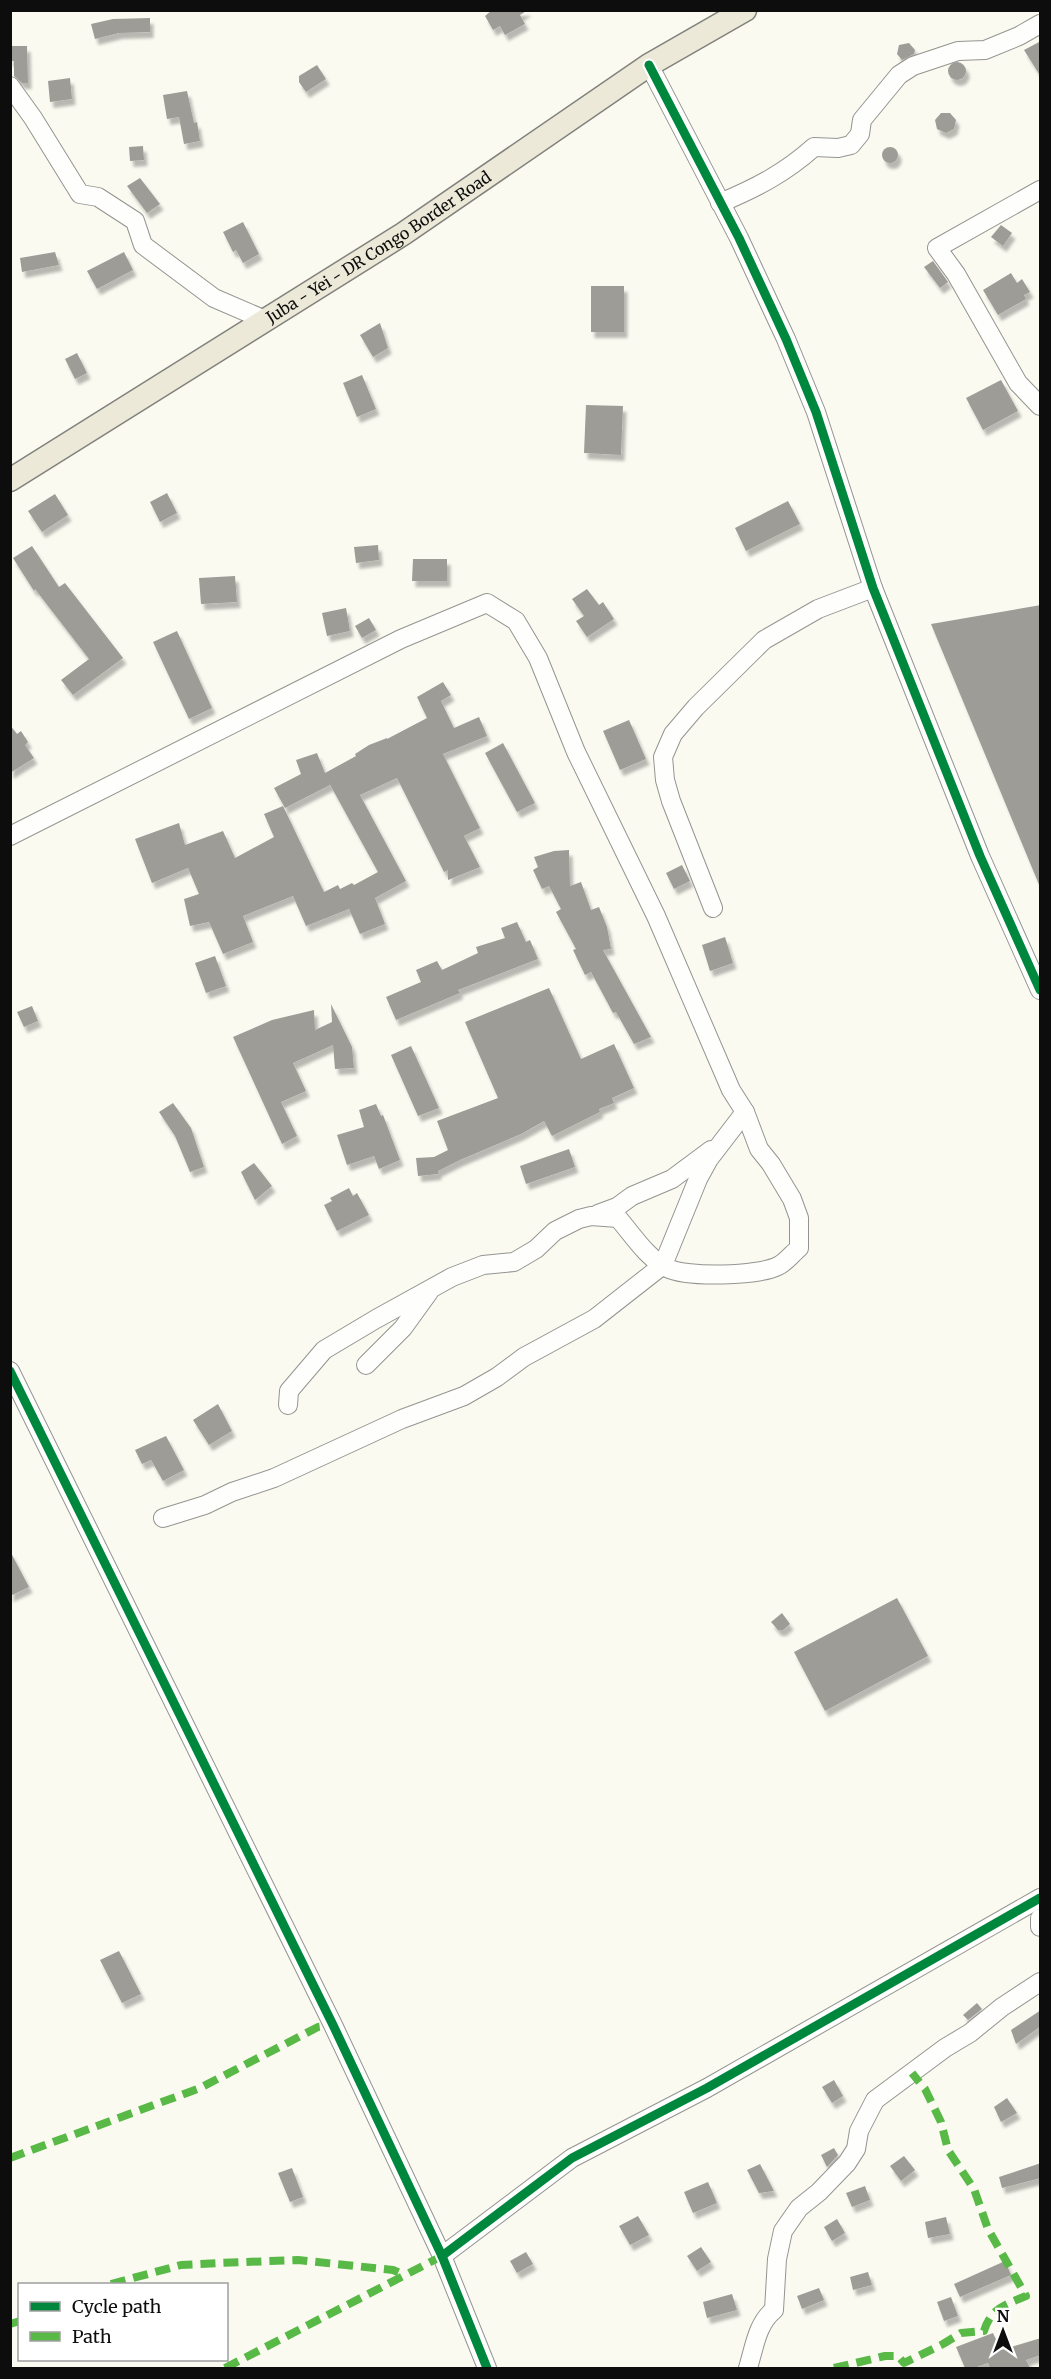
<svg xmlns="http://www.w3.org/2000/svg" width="1051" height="2379" viewBox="0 0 1051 2379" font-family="Merriweather,serif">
  <defs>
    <filter id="shadow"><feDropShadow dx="3.5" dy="6" stdDeviation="1.5" flood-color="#0004"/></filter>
  </defs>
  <rect width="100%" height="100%" fill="#fbfaf1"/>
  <g fill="#9e9c97" filter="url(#shadow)">
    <polygon points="492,10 528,10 520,15 525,24 505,35 500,26 493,30 485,16"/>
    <polygon points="150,18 150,32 119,33 95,39 91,24 113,19"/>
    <polygon points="1041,41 1041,77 1024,50"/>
    <polygon points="909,43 915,50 914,54 902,60 897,54 899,45"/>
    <polygon points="10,46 27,46 28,83 22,83 14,76 14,61 10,61"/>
    <circle cx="957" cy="71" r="9"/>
    <polygon points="317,65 326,79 306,92 299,82 299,76"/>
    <polygon points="70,78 72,99 50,102 48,81"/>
    <polygon points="187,91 194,123 197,122 200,141 184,144 179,117 167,119 163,95"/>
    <polygon points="941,113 950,113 956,120 954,129 946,133 937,129 935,120"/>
    <polygon points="143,146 144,160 130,161 129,147"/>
    <circle cx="890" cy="155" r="8"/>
    <polygon points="140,178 160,204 147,213 127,186"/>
    <polygon points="243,222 259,254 243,263 236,250 233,252 223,232"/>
    <polygon points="1001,225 1012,233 1003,246 991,237"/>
    <polygon points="55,252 59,265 22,272 20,258"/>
    <polygon points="124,252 133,270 97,289 87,271"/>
    <polygon points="933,261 948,282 940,288 924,267"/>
    <polygon points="1011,273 1017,283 1022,279 1030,292 1024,295 1026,299 998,315 983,290"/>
    <rect x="591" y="286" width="33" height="46"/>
    <polygon points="380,323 388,348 373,357 360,335"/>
    <polygon points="77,353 87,373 75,379 65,359"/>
    <polygon points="362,375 376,409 357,417 343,383"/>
    <polygon points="1001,380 1018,411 983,430 966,398"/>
    <polygon points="586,405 623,406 621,455 584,453"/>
    <polygon points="167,493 177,513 160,522 150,502"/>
    <polygon points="55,494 68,515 42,532 28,511"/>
    <polygon points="788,501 800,524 746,551 735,528"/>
    <polygon points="378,545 379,560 356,563 354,547"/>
    <polygon points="32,546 59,587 65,583 123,658 73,695 61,680 89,659 35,589 34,591 13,558"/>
    <polygon points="413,559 447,559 447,581 412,581"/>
    <polygon points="235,576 237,602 201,604 199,578"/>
    <polygon points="587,589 599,605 603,602 614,619 587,637 576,621 584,616 572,599"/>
    <polygon points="1041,605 1041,887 1040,887 931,624"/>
    <polygon points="346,608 350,631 327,636 322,613"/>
    <polygon points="369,618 376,630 362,638 355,626"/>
    <polygon points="177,631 212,708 189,719 153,642"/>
    <polygon points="443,682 451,695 441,701 454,728 479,717 487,736 443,754 480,828 464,836 480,867 448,880 448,870 444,872 397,778 360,795 406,881 375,898 385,924 360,934 349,909 306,926 293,896 243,916 253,942 223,954 209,922 190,926 184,899 199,894 188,868 152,883 135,839 179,823 185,845 223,831 235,858 274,837 264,814 283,806 324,892 338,885 340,889 352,883 354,885 378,872 328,781 330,785 285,808 274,788 301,774 296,760 317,753 325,773 356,756 355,754 369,745 387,738 387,739 427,718 417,697"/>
    <polygon points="629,720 646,759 620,770 603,731"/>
    <polygon points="10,725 17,734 21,731 28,742 25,745 34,758 10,773"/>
    <polygon points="503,743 535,803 517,812 485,753"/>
    <polygon points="569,850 570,886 581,882 591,910 599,907 607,927 611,949 603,950 651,1037 634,1044 616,1012 613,1013 591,972 585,975 573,950 576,949 556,912 561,909 549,886 542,889 533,870 538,867 534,857 554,851"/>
    <polygon points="682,865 690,881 674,889 666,873"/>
    <polygon points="517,922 526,942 530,940 538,959 458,990 460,993 396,1020 386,997 421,982 416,970 437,961 442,970 478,953 476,947 505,938 501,928"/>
    <polygon points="725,937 733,963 710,971 702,945"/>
    <polygon points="215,956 226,986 206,993 195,963"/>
    <polygon points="549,988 581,1059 614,1044 634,1088 612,1098 614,1103 599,1109 600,1112 552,1136 544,1121 521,1134 460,1160 438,1171 438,1174 418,1176 416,1158 434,1157 448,1150 437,1121 498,1098 465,1022"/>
    <polygon points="331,1004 352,1047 354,1068 335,1069 333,1045 293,1063 306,1091 281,1102 297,1136 282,1144 233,1037 272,1020 314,1010 315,1030 332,1022"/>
    <polygon points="32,1006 38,1021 24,1027 17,1012"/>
    <polygon points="411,1046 439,1108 418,1116 391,1055"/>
    <polygon points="173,1103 191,1128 204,1167 190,1172 175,1136 159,1112"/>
    <polygon points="376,1104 381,1116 383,1115 400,1160 379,1169 374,1156 347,1165 337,1135 364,1127 359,1110"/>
    <polygon points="569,1149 575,1167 526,1184 520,1166"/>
    <polygon points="254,1163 272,1186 255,1200 241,1172"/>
    <polygon points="349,1188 353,1196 357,1193 369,1215 337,1231 324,1205 332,1201 330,1198"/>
    <polygon points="218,1404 232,1431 209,1445 193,1420"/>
    <polygon points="166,1436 184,1470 163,1481 151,1460 142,1464 135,1450"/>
    <polygon points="10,1551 29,1587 10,1596"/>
    <polygon points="897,1598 928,1656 825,1711 794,1652"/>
    <polygon points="782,1613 790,1624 783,1630 778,1630 771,1622"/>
    <polygon points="119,1951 141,1994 122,2003 100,1960"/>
    <polygon points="977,2003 982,2009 968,2020 963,2015"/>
    <polygon points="1041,2010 1041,2026 1016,2044 1011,2030"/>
    <polygon points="834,2080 843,2096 832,2103 822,2087"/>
    <polygon points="1007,2098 1017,2113 1001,2122 994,2107"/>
    <polygon points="834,2148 838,2155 827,2167 821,2155"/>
    <polygon points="904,2156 915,2170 901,2181 890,2166"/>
    <polygon points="1041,2163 1041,2178 1002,2188 999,2177"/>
    <polygon points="760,2164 774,2191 759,2193 747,2170"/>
    <polygon points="292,2168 303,2197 290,2202 278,2173"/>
    <polygon points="708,2182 717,2203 693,2213 684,2192"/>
    <polygon points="865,2186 870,2200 852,2207 846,2193"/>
    <polygon points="638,2216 649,2235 630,2245 619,2226"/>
    <polygon points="946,2217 950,2234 928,2238 925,2222"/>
    <polygon points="837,2219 845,2233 832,2241 824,2227"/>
    <polygon points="701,2247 711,2262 697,2271 687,2256"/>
    <polygon points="526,2252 533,2264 517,2273 510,2261"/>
    <polygon points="1005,2261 1011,2275 960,2297 954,2284"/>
    <polygon points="868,2272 872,2285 853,2290 850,2277"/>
    <polygon points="819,2288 824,2300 802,2309 797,2296"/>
    <polygon points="732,2294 737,2310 707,2318 703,2302"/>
    <polygon points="951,2297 958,2316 944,2321 937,2302"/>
    <polygon points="993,2333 1001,2350 1041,2338 1041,2355 1026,2360 1030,2368 990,2368 988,2363 974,2368 965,2368 956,2347"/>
  </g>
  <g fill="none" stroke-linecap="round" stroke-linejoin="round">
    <g stroke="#949490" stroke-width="20">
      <g id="minor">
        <polyline points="649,65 739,238 786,339 816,412 873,588 980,856 1040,990"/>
        <polyline points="10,86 33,118 80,194 98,197 135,221 143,245 214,298 265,320"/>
        <polyline points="1040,190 937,248 956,274 1018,383 1040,406"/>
        <path d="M 720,203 C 756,188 785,173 814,147 L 838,148 L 851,145 L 860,134 L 862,120 L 899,75 L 913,66 L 958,51 L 985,50 L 1019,36 L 1040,24"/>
        <path d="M 10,836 L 401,639 L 487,603 L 516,621 L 538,658 L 576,752 L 656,916 L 731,1090 L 745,1112 L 759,1149 L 771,1164 L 792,1199 L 799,1218 L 799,1248 C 792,1254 785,1263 778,1266 C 758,1276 687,1278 667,1268 C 647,1258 632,1234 618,1218 L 591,1216 L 579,1219 L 555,1231 L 536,1249 L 514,1262 L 483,1265 L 452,1277 L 376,1319 L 324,1350 L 289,1391 L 288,1405"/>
        <polyline points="713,908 671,801 665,780 663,757 673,734 696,707 764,640 818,609 873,588"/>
        <polyline points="598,1214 617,1207 632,1196 672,1179 711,1150"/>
        <polyline points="366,1365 403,1328 429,1292"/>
        <polyline points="10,1371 333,2025 442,2256 487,2368"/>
        <polyline points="163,1518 205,1505 232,1492 274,1478 402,1419 464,1396 497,1377 524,1357 594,1319 663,1265 698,1179 709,1159 745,1112"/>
        <polyline points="1040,1918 1040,1927"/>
        <polyline points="442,2256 572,2158 707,2088 1040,1898"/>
        <path d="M 748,2368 C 754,2349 757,2323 774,2310 L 777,2259 L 783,2231 L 799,2208 L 819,2192 L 847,2163 L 856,2149 L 859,2131 L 875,2100 L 945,2048 L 970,2033 L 1002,2007 L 1040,1982"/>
      </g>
    </g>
    <g stroke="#81817d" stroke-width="25">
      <g id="major">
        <path id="s1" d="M 10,480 L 403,234 L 649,65 L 745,10"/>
      </g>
    </g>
    <use href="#minor" stroke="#fefefd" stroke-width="18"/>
    <use href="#major" stroke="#ede9d8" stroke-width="22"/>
    <g stroke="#58b947" stroke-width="8" stroke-dasharray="15 8" stroke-linecap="butt">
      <polyline points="10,2158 200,2088 318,2027 333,2025"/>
      <polyline points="111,2284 181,2265 220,2263 298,2260 393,2270 405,2275"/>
      <polyline points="10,2324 20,2321"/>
      <polyline points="225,2368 442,2256"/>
      <path d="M 834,2368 L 885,2356 L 898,2356 L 904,2363 L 943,2344 L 961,2333 L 984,2331 C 991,2308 1005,2305 1026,2296 L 988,2229 L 974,2189 L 948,2150 L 941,2122 L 925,2089 L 912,2073"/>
    </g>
    <g stroke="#fff" stroke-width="13">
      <g id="cycleway">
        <polyline points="649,65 739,238 786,339 816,412 873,588 980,856 1040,990"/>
        <polyline points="10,1371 333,2025 442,2256 487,2368"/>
        <polyline points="442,2256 572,2158 707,2088 1040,1898"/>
      </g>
    </g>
    <use href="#cycleway" stroke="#00873e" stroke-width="9"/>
  </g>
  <g text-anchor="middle" stroke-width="6" stroke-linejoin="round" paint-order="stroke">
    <g font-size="16" fill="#0d0d0d" stroke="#fff">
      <text dy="6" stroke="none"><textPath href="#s1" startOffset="436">Juba - Yei - DR Congo Border Road</textPath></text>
    </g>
  </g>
  <rect width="1051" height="2379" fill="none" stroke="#0d0d0d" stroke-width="24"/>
  <rect x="18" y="2283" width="210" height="78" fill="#ffffff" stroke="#9e9e9e" stroke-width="1.5"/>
  <rect x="30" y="2302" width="30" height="9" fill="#00873e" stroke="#9e9e9e" stroke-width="1.5"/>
  <text x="72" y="2313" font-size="18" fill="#0d0d0d">Cycle path</text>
  <rect x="30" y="2332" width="30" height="9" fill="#58b947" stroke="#9e9e9e" stroke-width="1.5"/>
  <text x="72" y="2343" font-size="18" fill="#0d0d0d">Path</text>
  <g transform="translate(1003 2331)" stroke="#ffffff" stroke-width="4.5" paint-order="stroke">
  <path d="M0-4.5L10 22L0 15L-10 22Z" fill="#0d0d0d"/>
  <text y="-9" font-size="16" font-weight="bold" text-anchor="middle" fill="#0d0d0d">N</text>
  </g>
</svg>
